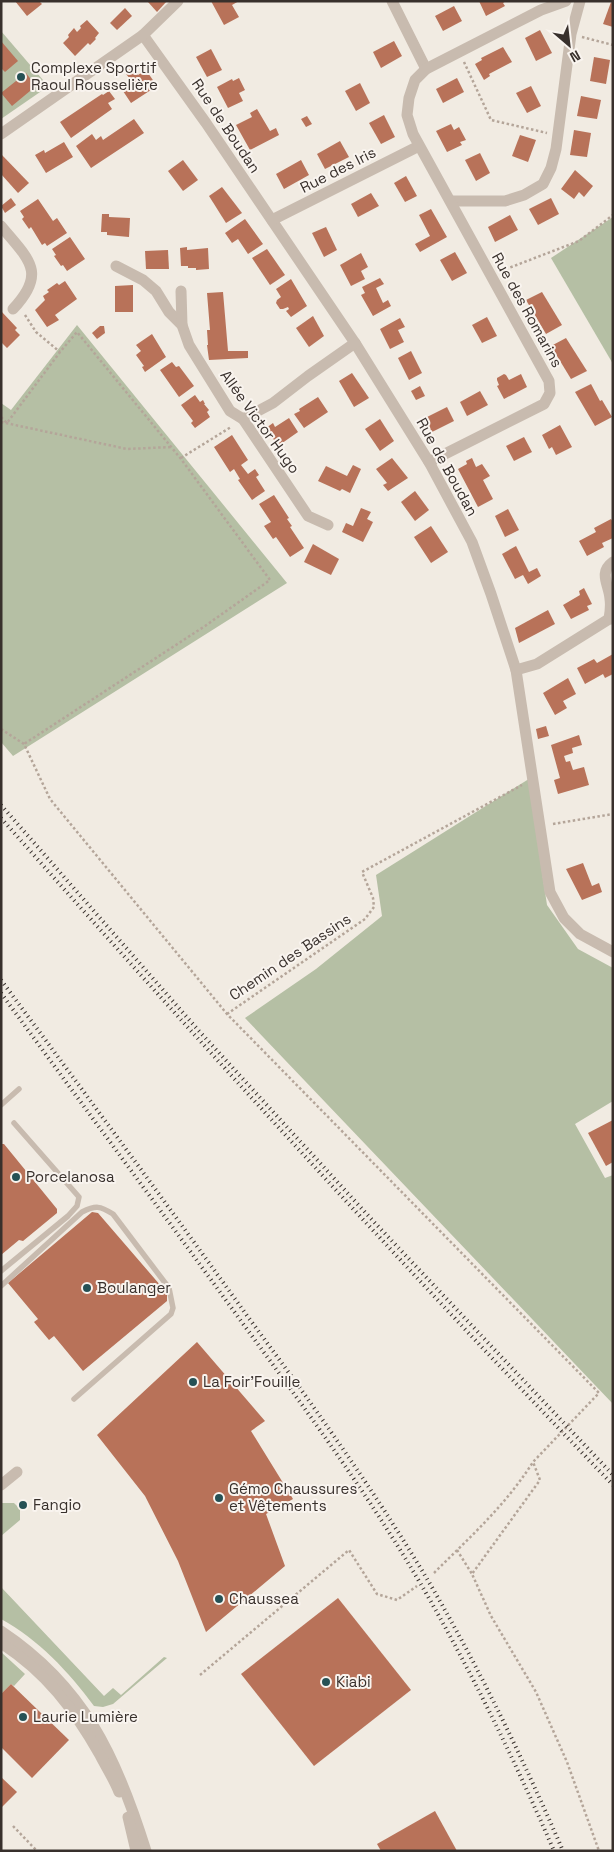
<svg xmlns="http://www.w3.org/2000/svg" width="614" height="1852" viewBox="0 0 614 1852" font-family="'Space Grotesk',sans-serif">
  <rect width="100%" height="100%" fill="#f1ebe2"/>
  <g fill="#b5bfa4">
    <polygon points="1,31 43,80 43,90 1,119"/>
    <polygon points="613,217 613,364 551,258"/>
    <polygon points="77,325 287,583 13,756 1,742 1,403 11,410"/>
    <polygon points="532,777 541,865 547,905 578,949 613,968 613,1101 575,1124 605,1178 613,1175 613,1404 245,1018 316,969 382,916 376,875"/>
    <polygon points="1,1503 14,1503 20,1509 20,1520 1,1536"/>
    <path d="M 1,1587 L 104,1696 L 113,1688 L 121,1695 L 164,1657 L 167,1658 L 113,1704 L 103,1707 L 94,1706 C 68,1671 39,1640 1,1619 Z"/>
    <polygon points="1,1652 25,1674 14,1686 11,1684 1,1694"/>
  </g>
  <g fill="#b87259">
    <polygon points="15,1 39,1 42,4 27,16"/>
    <polygon points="149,1 167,1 157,12 148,2"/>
    <polygon points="211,1 239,1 232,5 239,17 224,25"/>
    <polygon points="479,1 506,1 503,3 505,6 486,16"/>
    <polygon points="611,2 613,3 613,27 603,24"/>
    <polygon points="454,6 462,21 443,31 435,16"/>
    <polygon points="125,8 132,16 117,30 110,23"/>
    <polygon points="87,20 99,33 95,38 96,39 90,45 88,43 75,56 63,43 69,37 68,35 74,28 77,32 81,28 80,26"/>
    <polygon points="540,30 552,53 536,61 525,38"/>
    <polygon points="1,41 18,61 5,72 1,68"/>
    <polygon points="394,41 402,56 381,68 373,52"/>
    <polygon points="503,47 512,62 489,74 490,76 484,80 475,64 482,60 481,58"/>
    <polygon points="211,49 222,70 207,77 196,57"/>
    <polygon points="594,57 610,60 606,84 590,81"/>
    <polygon points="131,68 134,68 138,75 146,70 157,86 131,103 121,88 131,80 126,74 127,71"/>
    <polygon points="26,73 36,86 12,106 1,93"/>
    <polygon points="239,78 245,90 239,93 243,101 228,108 217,87 232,79 233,81"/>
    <polygon points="457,78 464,92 443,103 436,89"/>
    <polygon points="360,83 370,103 356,111 345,91"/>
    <polygon points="531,86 541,106 527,113 516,93"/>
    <polygon points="109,91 115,99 108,103 112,109 71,138 60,122 102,94 103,95"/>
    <polygon points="581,96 601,100 597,119 577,116"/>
    <polygon points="257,109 270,131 276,128 279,135 250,150 236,125 252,117 250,113"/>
    <polygon points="384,115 395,137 381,144 369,123"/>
    <polygon points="307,116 312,124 306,127 301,119"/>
    <polygon points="134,119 144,133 91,168 76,146 92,134 96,140 101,136 103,140"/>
    <polygon points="451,124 454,130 459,127 466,140 460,142 462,145 447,152 436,131"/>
    <polygon points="574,130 591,133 587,157 570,155"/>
    <polygon points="520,135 536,140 528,162 512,156"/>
    <polygon points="340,141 349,157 325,169 317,154"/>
    <polygon points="64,142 73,157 46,173 35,155 44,150 45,153"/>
    <polygon points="480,153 490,173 476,181 465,160"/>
    <polygon points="1,154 29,183 18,193 1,174"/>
    <polygon points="183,160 198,180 183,191 168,171"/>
    <polygon points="301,160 309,175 284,189 276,174"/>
    <polygon points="575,170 593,186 584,197 579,192 574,199 561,189"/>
    <polygon points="406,176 417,196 405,202 394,183"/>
    <polygon points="222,187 242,213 226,223 209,196"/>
    <polygon points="371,193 379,206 358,217 351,204"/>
    <polygon points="11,198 16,205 5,213 1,206"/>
    <polygon points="551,198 559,214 538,225 529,209"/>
    <polygon points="38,199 53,221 57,218 67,233 47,246 45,243 42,245 31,227 29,229 22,219 24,217 20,211"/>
    <polygon points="431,209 447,237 420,252 415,244 430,236 419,215"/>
    <polygon points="102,214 109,214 109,217 130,218 129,237 107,235 107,232 101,232"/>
    <polygon points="510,215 518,230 495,242 488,227"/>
    <polygon points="245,219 263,244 248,254 238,239 232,243 225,233"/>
    <polygon points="326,227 337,250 324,257 312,233"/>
    <polygon points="70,237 85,259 67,271 63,265 61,266 54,256 56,255 52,249"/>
    <polygon points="187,247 187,250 208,248 209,269 196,270 196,268 188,268 188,266 181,266 180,248"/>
    <polygon points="267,249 285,275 270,285 252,258"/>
    <polygon points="168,250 169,269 146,269 145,251"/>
    <polygon points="455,252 467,273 452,281 440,260"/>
    <polygon points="361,253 368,267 361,271 365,279 351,286 340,265"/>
    <polygon points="380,278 384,284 376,288 383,303 388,300 391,306 373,316 361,295 365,293 362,287"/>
    <polygon points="291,279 307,306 291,317 286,311 289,309 288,307 283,309 280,309 276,303 277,300 281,297 276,289"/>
    <polygon points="65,281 77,299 55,315 59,320 47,327 35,310 45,300 43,296 49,292 47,290 57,283 59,285"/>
    <polygon points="133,285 133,312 115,312 115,286"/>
    <polygon points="223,292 228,351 248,351 248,358 209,360 207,345 208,345 207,330 210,330 207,293"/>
    <polygon points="542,292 562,325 546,334 526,300"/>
    <polygon points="1,311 17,328 15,330 20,335 7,348 1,342"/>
    <polygon points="313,316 324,336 309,347 296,328"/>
    <polygon points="487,317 497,336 482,343 472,325"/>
    <polygon points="400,318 405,327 398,330 404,342 390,349 380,329"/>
    <polygon points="100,326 104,326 105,333 97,339 92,333"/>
    <polygon points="152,334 166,357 145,372 142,367 144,366 136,355 141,351 136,345"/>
    <polygon points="566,338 587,371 571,379 551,346"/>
    <polygon points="411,351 422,373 409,380 398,358"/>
    <polygon points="172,362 176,367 179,366 194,386 179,397 160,370"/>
    <polygon points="352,373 369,398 354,407 339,381"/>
    <polygon points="504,374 506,375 509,380 521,374 527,387 504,399 497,386 499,385 497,380 497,378"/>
    <polygon points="591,384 600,401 602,400 612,417 595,426 575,392"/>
    <polygon points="420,386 425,396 416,400 411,391"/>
    <polygon points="480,391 488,405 467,416 460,402"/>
    <polygon points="195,395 200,402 203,400 205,404 204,404 209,410 207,412 210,417 195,428 191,423 193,421 181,405"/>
    <polygon points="318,397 328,412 304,428 294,414 300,411 299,409"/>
    <polygon points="447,407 454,421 432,432 425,418"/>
    <polygon points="289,418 298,432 278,446 266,428 273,423 275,427"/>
    <polygon points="380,419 394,441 380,451 365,429"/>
    <polygon points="560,425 572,447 556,455 552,447 549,449 542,435"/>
    <polygon points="232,435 248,460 241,465 248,474 255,469 259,475 256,477 265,491 252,500 238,480 240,479 234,469 230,472 214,447"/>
    <polygon points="524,437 532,452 514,461 506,446"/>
    <polygon points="392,458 408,478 388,491 383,485 387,483 376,469"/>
    <polygon points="472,458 476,467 482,464 490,476 483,480 493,499 478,507 458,469 467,464 466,461"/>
    <polygon points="353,465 361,469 350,493 342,489 340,491 318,481 326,466 347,476"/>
    <polygon points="415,491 429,510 415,521 401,502"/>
    <polygon points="274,495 289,518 287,519 292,526 290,527 304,548 290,557 276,537 273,539 264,526 271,522 259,504"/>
    <polygon points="361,508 371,512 367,519 373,522 363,542 342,532 346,523 353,526"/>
    <polygon points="508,509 519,530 505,537 495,516"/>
    <polygon points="611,519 613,522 613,538 602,543 604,547 587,556 579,541 596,532 594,528"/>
    <polygon points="431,526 448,552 431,563 414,537"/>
    <polygon points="313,544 339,559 331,575 304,562"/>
    <polygon points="516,546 529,572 537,568 541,576 528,584 523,575 515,579 502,554"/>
    <polygon points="584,588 592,604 587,606 589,610 571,619 563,605 580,595 579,591"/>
    <polygon points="548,610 555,624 519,643 515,628"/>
    <polygon points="613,654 613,674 605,678 603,674 585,684 577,668 594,659 597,663"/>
    <polygon points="568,678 576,694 563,701 567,708 555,715 543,693"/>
    <polygon points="546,726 549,736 538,739 536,729"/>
    <polygon points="579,735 582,745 572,748 573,753 564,756 566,762 570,761 573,770 584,767 589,785 558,794 554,780 560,778 551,745"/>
    <polygon points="583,863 592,886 599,883 602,892 582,900 566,869"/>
    <polygon points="613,1120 613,1162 606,1166 588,1133"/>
    <polygon points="1,1144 4,1144 57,1209 57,1213 23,1241 19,1240 1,1255"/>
    <polygon points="92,1212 98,1213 167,1293 167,1301 83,1371 54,1336 49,1340 34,1322 38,1319 8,1283"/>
    <polygon points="197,1342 265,1421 251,1431 293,1499 266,1514 285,1566 206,1632 178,1561 145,1496 97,1435"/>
    <polygon points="338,1598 411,1690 314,1766 241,1674"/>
    <polygon points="11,1684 69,1740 32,1778 1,1747 1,1694"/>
    <polygon points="1,1777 17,1792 1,1808"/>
    <polygon points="435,1811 457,1851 381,1851 377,1844"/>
  </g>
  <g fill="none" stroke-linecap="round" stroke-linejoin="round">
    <g stroke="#b4a599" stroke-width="2.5" stroke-dasharray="2.5 2.5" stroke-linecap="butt">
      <polyline points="582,37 613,45"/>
      <polyline points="464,62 491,120 547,133"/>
      <polyline points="501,271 579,241 613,215"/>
      <polyline points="25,315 36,332 60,352"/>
      <polyline points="1,417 7,423 60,352 77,332 181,459 270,580 205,626 24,744"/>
      <polyline points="1,422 127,449 172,447"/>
      <polyline points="181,458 231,427"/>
      <polyline points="1,729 24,744 50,799 227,1014 599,1393 533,1462 540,1480 472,1574 491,1616 536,1692 567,1762 599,1851"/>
      <polyline points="553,824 613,814"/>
      <polyline points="227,1014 365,919 374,907 373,898 362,872 522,785"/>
      <polyline points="457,1550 472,1574"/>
      <path d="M 434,1573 C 469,1538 506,1505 533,1462"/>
      <polyline points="200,1675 349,1550 377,1594 397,1600 417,1586"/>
      <polyline points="13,1826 37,1851"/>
    </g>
    <g stroke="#c8bbaf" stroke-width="5.5">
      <polyline points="1,1105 19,1089"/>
      <polyline points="1,1271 68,1216 77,1206 79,1197 14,1123"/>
      <path d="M 1,1286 L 82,1212 C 96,1205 100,1206 113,1214 L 169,1288 L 173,1308 L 171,1314 L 74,1399"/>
    </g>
    <g stroke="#c8bbaf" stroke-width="11">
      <polyline points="392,1 426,69"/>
      <polyline points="143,35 206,123 355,343 429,462 472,542 491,594 516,670 550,892 564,918 580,934 613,952"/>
      <polyline points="1,134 143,35 178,1"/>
      <polyline points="451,201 505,201 524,195 543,184 551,168 556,149 571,34 580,1"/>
      <polyline points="272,220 419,146"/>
      <path d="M 1,226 C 28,259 48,272 13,309"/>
      <polyline points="116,266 143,280 156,291 169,312 182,325 189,345 230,411 243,419 308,516 328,525"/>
      <polyline points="181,291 182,325"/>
      <polyline points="243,419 273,403 308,376 355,343"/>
      <polyline points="429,462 544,404 550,393 549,381 413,134 407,115 409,98 415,80 426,69 541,10 566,1"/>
      <path d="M 609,619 C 610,613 611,605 610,599 C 609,584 598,573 613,562"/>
      <polyline points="516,670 537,664 609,619 613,619"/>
      <polyline points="1,1485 17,1472"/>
      <path d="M 1,1631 C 85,1687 117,1758 146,1851"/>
      <path d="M 1,1643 C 46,1672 74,1709 100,1755 C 106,1767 114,1779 119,1792"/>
      <polyline points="128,1817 136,1851"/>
    </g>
    <g stroke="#38302c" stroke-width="4" stroke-dasharray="1 4" stroke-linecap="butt">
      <polyline points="1,805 199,1031 375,1223 613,1475"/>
      <path d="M 1,818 C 201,1044 404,1268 613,1485"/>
      <path d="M 1,980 C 84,1092 167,1204 248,1317 C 313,1405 377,1494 433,1589 C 482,1674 524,1761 563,1851"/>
      <path d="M 1,993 C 81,1103 162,1212 241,1321 C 306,1410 371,1498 426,1593 C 474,1677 516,1763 554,1851"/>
    </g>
  </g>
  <g fill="#265155" stroke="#f9f4ef" stroke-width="2">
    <circle cx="21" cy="77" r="5"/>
    <circle cx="16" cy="1177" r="5"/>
    <circle cx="87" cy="1288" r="5"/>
    <circle cx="193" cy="1382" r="5"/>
    <circle cx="219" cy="1498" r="5"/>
    <circle cx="23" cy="1505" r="5"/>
    <circle cx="219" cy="1599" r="5"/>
    <circle cx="326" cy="1682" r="5"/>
    <circle cx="23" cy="1717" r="5"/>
  </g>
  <g text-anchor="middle" stroke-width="4" stroke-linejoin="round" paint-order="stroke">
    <g font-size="15" fill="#38302c" stroke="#f9f4ef" text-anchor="start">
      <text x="31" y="73">Complexe Sportif<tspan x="31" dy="17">Raoul Rousselière</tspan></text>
      <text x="26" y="1182">Porcelanosa</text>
      <text x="97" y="1293">Boulanger</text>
      <text x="203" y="1387">La Foir'Fouille</text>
      <text x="229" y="1494">Gémo Chaussures<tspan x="229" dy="17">et Vêtements</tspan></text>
      <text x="33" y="1510">Fangio</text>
      <text x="229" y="1604">Chaussea</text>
      <text x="336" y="1687">Kiabi</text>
      <text x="33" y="1722">Laurie Lumière</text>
    </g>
    <g font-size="15" fill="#38302c" stroke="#f9f4ef">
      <text transform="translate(226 126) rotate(56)" y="5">Rue de Boudan</text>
      <text transform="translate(338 170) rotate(-27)" y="5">Rue des Iris</text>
      <text transform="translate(527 310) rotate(61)" y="5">Rue des Romarins</text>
      <text transform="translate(260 422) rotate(54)" y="5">Allée Victor Hugo</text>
      <text transform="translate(447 467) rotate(61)" y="5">Rue de Boudan</text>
      <text transform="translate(290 957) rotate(-34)" y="5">Chemin des Bassins</text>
    </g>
  </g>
  <rect width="614" height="1852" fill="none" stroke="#38302c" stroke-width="5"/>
  <g transform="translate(569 45) rotate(152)" stroke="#f9f4ef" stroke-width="4" paint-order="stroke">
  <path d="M0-4L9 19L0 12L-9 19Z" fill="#38302c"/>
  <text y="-8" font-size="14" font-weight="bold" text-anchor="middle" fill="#38302c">N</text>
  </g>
</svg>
